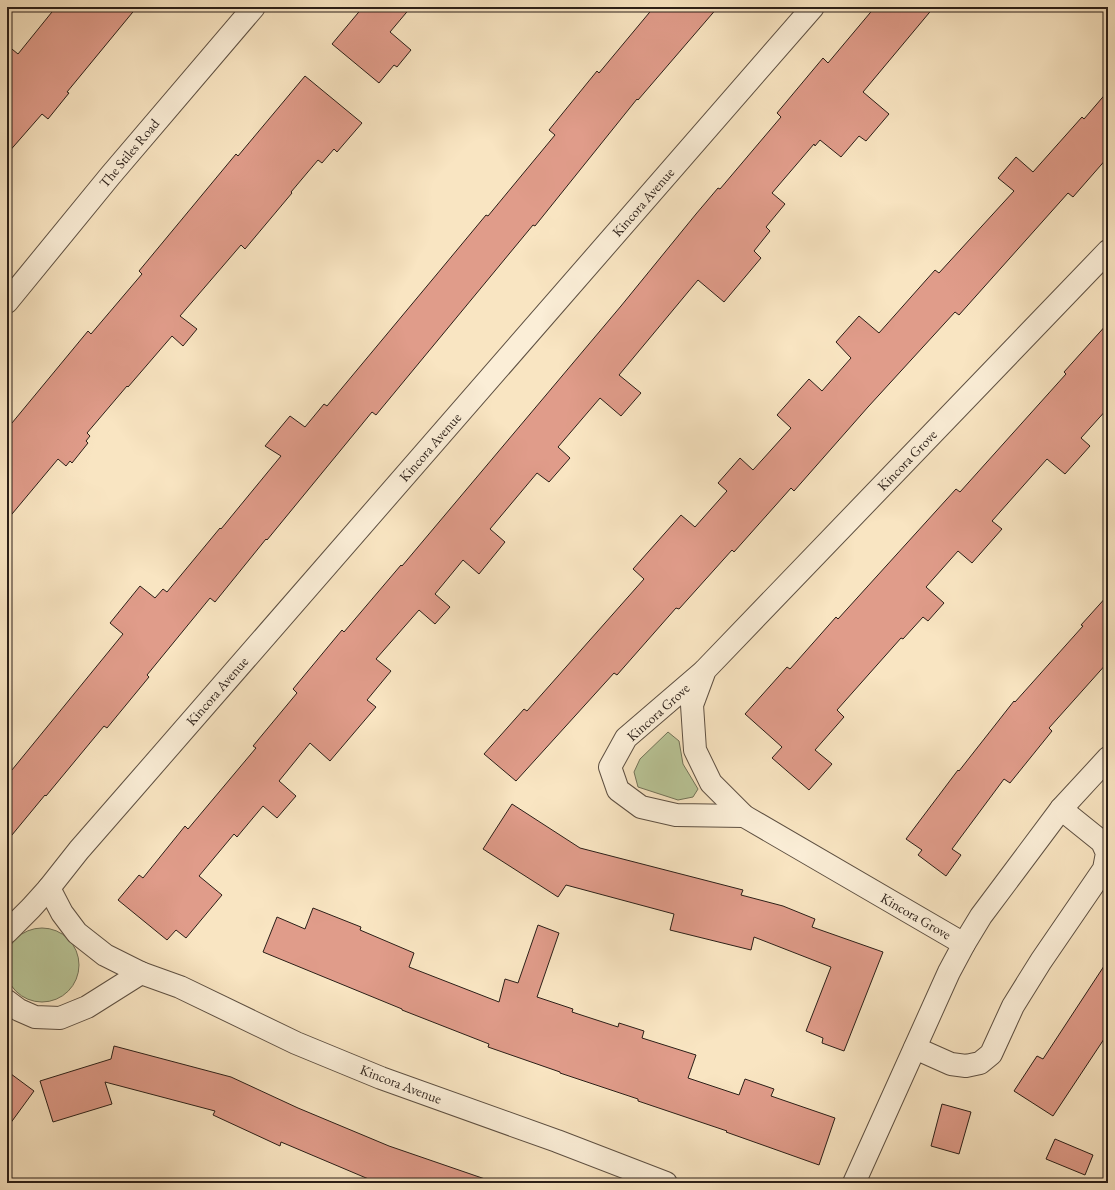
<svg xmlns="http://www.w3.org/2000/svg" width="1115" height="1190" viewBox="0 0 1115 1190" font-family="'EB Garamond',serif">
  <rect width="100%" height="100%" fill="#f9e5c2"/>
  <filter id="stains"><feTurbulence type="fractalNoise" baseFrequency=".005" numOctaves="4"/><feColorMatrix values="0 0 0 0 .2 0 0 0 0 .09 0 0 0 0 .02 0 0 0 .5 -.17"/></filter>
  <radialGradient id="worn" r=".72"><stop offset=".6" stop-color="#630" stop-opacity="0"/><stop offset="1" stop-color="#630" stop-opacity=".3"/></radialGradient>
  <g fill="#b9c597" stroke="#727258">
    <polygon points="668,732 679,741 683,764 698,789 693,797 678,800 638,787 634,772 640,759"/>
    <circle cx="42" cy="965" r="37"/>
  </g>
  <g fill="#e09c8a" stroke="#2b1f18">
    <polygon points="56,7 137,7 67,92 69,93 48,119 42,114 7,154 7,45 18,54"/>
    <polygon points="363,7 411,7 390,32 411,50 397,67 394,65 379,83 332,44"/>
    <polygon points="654,7 718,7 638,100 637,99 535,226 533,225 376,415 372,412 267,540 266,539 215,602 210,598 147,675 149,677 107,728 104,726 46,796 45,795 7,841 7,776 123,634 110,623 140,586 155,598 163,589 167,592 220,528 221,529 281,456 265,446 290,416 305,427 324,404 327,406 442,268 486,215 488,216 555,135 549,130 597,71 599,73"/>
    <polygon points="875,7 934,7 863,92 889,114 866,141 859,136 841,157 820,140 815,146 814,144 772,193 785,204 766,227 770,231 754,251 761,258 724,302 698,280 619,375 641,393 621,416 600,398 558,447 570,458 549,482 537,473 490,529 505,542 479,574 463,560 435,594 450,607 435,624 419,610 376,659 391,671 367,700 376,707 330,761 310,743 279,781 296,796 277,818 263,806 237,837 234,834 199,876 222,895 186,938 176,930 167,940 118,900 139,875 143,878 185,826 188,829 256,748 253,746 297,693 293,689 342,630 344,632 401,565 402,566 621,306 696,214 718,188 720,189 781,117 777,113 823,58 828,63"/>
    <polygon points="305,76 362,123 337,152 334,149 322,163 318,160 291,192 292,193 245,249 241,245 180,316 197,329 183,346 172,336 128,387 127,386 87,433 90,436 86,441 88,443 72,463 70,461 66,466 58,459 7,520 7,429 88,331 91,334 142,274 139,271 236,154 238,156"/>
    <polygon points="1108,91 1108,157 1073,197 1068,193 959,315 955,312 868,407 794,491 791,488 734,552 732,550 679,609 676,608 617,675 614,673 516,781 484,754 524,709 527,711 644,579 633,569 681,515 695,527 727,491 718,483 740,458 753,470 791,428 777,415 809,379 822,391 851,358 836,342 859,316 879,333 935,270 939,273 1014,191 998,178 1016,157 1033,172 1082,117 1084,119"/>
    <polygon points="1108,323 1108,408 1081,438 1090,446 1065,474 1047,459 992,521 1002,529 972,563 958,551 926,587 944,603 928,621 923,617 903,639 901,638 837,710 844,717 815,750 832,764 809,790 772,758 782,747 745,714 787,667 790,669 836,617 838,619 956,489 960,492 1066,374 1064,372"/>
    <polygon points="1108,595 1108,662 1049,728 1052,731 1010,783 1004,779 952,849 961,855 946,876 918,855 922,850 906,839 958,770 959,771 1014,701 1015,702 1083,626 1081,625"/>
    <polygon points="512,804 580,848 743,890 741,895 783,906 815,919 812,927 883,952 844,1051 822,1043 823,1038 806,1031 831,967 754,937 751,950 670,930 674,914 566,885 558,897 483,849"/>
    <polygon points="313,908 361,927 360,930 414,953 409,967 499,1002 505,979 518,983 538,925 559,933 537,997 573,1009 572,1012 618,1027 619,1023 644,1031 642,1038 696,1055 688,1078 739,1095 745,1079 774,1089 771,1096 835,1118 819,1165 726,1132 727,1131 638,1101 638,1099 560,1073 560,1072 488,1047 489,1044 402,1010 402,1009 263,952 277,917 305,929"/>
    <polygon points="1108,960 1108,1033 1053,1116 1014,1091 1037,1056 1043,1059"/>
    <polygon points="114,1046 231,1077 298,1108 389,1146 485,1179 484,1183 378,1183 281,1142 280,1146 213,1115 215,1111 105,1082 112,1104 53,1122 40,1081 111,1059"/>
    <polygon points="7,1071 34,1091 7,1128"/>
    <polygon points="942,1104 971,1112 959,1154 931,1146"/>
    <polygon points="1055,1139 1093,1155 1085,1175 1046,1159"/>
  </g>
  <g fill="none" stroke-linecap="round" stroke-linejoin="round">
    <g stroke="#5e5042" stroke-width="24">
      <g id="minor">
        <polyline points="7,302 110,176 254,7"/>
        <polyline points="704,671 626,738 610,767 618,790 641,807 676,815 744,816"/>
        <polyline points="49,888 62,913 77,933 105,955 141,973 180,987 296,1043 381,1078 557,1141 666,1183"/>
        <polyline points="7,932 31,908 49,888 79,850 134,787 813,7"/>
        <polyline points="964,944 744,816 711,783 695,750 692,705 705,670 1108,251"/>
        <polyline points="7,1001 19,1010 35,1017 60,1018 87,1007 141,973"/>
        <polyline points="915,1048 951,1064 966,1066 980,1063 991,1054 1013,1006 1041,961 1104,869 1107,853 1102,842 1061,809"/>
        <polyline points="854,1183 949,972 964,944 981,916 1061,809 1108,758"/>
      </g>
    </g>
    <use href="#minor" stroke="#fbeed7" stroke-width="22"/>
  </g>
  <g text-anchor="middle" stroke-width="3" stroke-linejoin="round" paint-order="stroke">
    <g font-size="14" fill="#2b1f18" stroke="#fbeed7">
      <text transform="translate(129 153) rotate(-50)" y="5">The Stiles Road</text>
      <text transform="translate(643 202) rotate(-49)" y="5">Kincora Avenue</text>
      <text transform="translate(430 447) rotate(-49)" y="5">Kincora Avenue</text>
      <text transform="translate(907 460) rotate(-46)" y="5">Kincora Grove</text>
      <text transform="translate(217 691) rotate(-49)" y="5">Kincora Avenue</text>
      <text transform="translate(658 712) rotate(-42)" y="5">Kincora Grove</text>
      <text transform="translate(916 916) rotate(30)" y="5">Kincora Grove</text>
      <text transform="translate(401 1084) rotate(21)" y="5">Kincora Avenue</text>
    </g>
  </g>
  <rect width="1115" height="1190" fill="none" stroke="#f9e5c2" stroke-width="24"/>
  <rect x="8" y="8" width="1099" height="1174" fill="none" stroke="#2b1f18" stroke-width="2"/>
  <rect x="12" y="12" width="1091" height="1166" fill="none" stroke="#2b1f18"/>
  <rect width="100%" height="100%" filter="url(#stains)"/>
  <rect width="100%" height="100%" fill="url(#worn)"/>
</svg>
